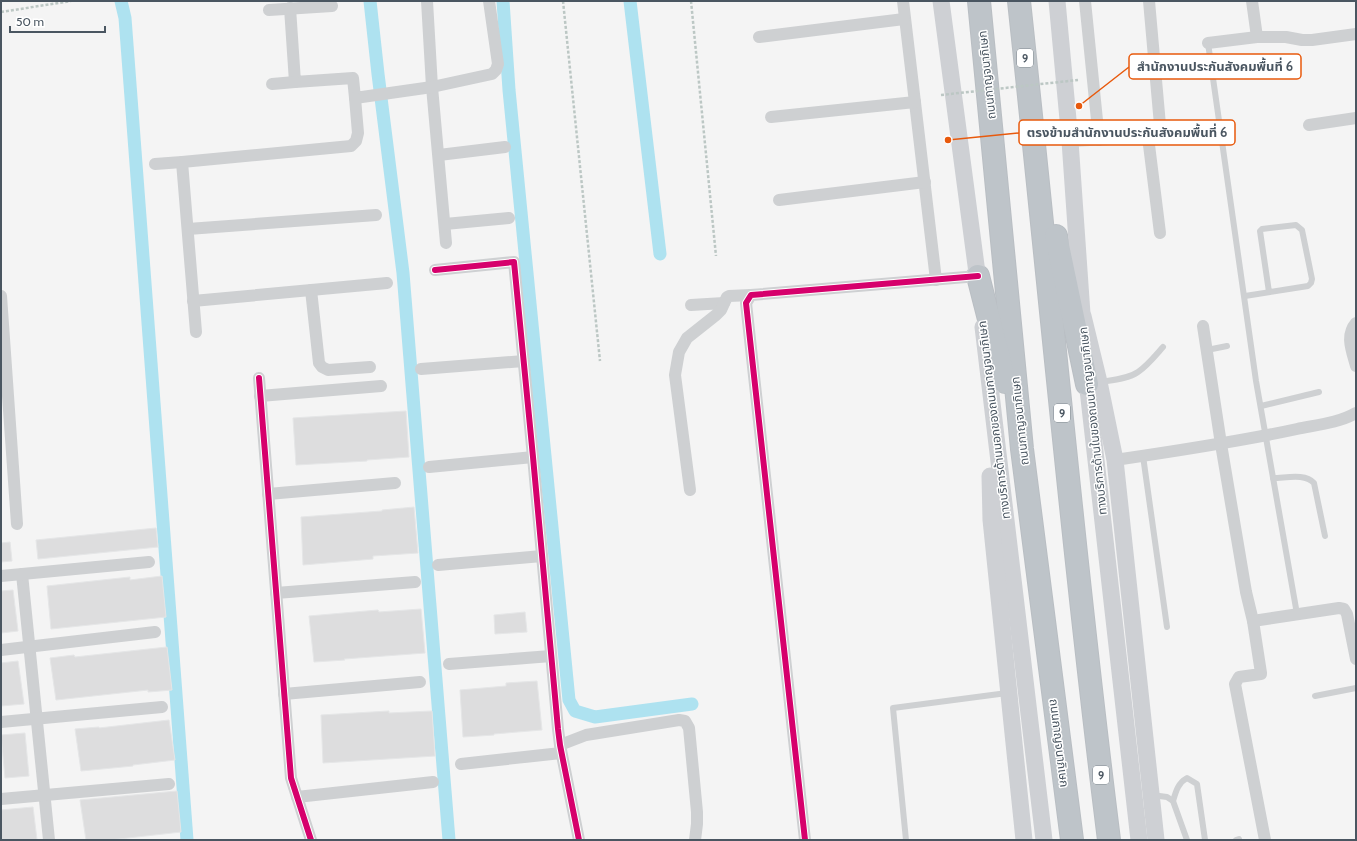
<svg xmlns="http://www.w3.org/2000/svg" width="1357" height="841" viewBox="0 0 1357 841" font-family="Cabin,'Noto Sans Thai',sans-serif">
  <rect width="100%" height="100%" fill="#f4f4f4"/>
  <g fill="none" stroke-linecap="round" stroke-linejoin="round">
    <g stroke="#aee2f0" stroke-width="13">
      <polyline points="121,1 125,18 187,840"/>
      <polyline points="370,1 378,74 403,273 449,840"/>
      <polyline points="503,1 509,90 569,700 575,711 595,717 692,704"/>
      <polyline points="630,1 660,254"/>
    </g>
  </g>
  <g fill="#ddddde" stroke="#e5e6e7">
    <polygon points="406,411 409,457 367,460 367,461 296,465 293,418"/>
    <polygon points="414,507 418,553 373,556 373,559 303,565 301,517 382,511 382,510"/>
    <polygon points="156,528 158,547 38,559 36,540"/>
    <polygon points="10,542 12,561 1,562 1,543"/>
    <polygon points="162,576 166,617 51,629 47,586 130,577 130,580"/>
    <polygon points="13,590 18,631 1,633 1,591"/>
    <polygon points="421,609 425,653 344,659 345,660 314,662 309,616 378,610 379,612"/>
    <polygon points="525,612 527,632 495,634 494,615"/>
    <polygon points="167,647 172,690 148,692 148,690 56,700 50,658 74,655 75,657"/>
    <polygon points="18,661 24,704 1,706 1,663"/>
    <polygon points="537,681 542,730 494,734 494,735 463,737 460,690 506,686 506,683"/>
    <polygon points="389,711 389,713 432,711 435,756 323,763 321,715"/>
    <polygon points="169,720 175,760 133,765 133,766 81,771 75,729 99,727 99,728"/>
    <polygon points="25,733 29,776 5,778 1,735"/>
    <polygon points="177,791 181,832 110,840 86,840 80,800"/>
    <polygon points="33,807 37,840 1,840 1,810"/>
  </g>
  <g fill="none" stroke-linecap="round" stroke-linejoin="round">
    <g stroke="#b9bec3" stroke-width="24">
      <g id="highway">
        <polyline points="979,1 1022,449 1072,840"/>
        <path d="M 1019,1 C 1049,281 1074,561 1109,840"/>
        <polyline points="1056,236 1087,384"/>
        <polyline points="978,276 1005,382"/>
      </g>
    </g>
    <g stroke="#bcc7c4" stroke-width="2.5" stroke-dasharray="3 2" stroke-linecap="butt">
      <polyline points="563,1 600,361"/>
      <polyline points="691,1 716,256"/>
      <polyline points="1,12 71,1"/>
    </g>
    <g stroke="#ced0d2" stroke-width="6">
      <polyline points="1208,43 1256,381 1297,614"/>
      <polyline points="1245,296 1308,286 1311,283 1312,279 1302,230 1296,225 1262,229 1260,231 1269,292"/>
      <polyline points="1207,350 1227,346"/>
      <path d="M 1100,382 C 1112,380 1128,379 1138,372 C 1147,366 1155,356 1163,347"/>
      <polyline points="1261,406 1319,392"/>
      <polyline points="1143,456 1167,627"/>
      <path d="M 1273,478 C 1286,478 1305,473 1314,483 L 1325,536"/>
      <polyline points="1315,696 1356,688"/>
      <polyline points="1152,795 1167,797 1173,801 1187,840"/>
      <path d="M 1173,801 C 1176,791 1178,783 1187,778 L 1197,784 L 1205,840"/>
      <polyline points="906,840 893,708 1007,693"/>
      <polyline points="1236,840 1239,839"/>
    </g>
    <g stroke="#ced0d2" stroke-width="12">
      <polyline points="427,1 432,87 446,243"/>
      <polyline points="903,1 936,280"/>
      <polyline points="1085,1 1099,140"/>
      <polyline points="1252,1 1257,37"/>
      <polyline points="290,8 295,82 353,78 355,98 432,87 492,74 496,70 498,64 489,1"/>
      <polyline points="269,10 332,6"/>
      <polyline points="759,37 904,19"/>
      <polyline points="1208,43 1257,37 1286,37 1302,40 1312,40 1356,34"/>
      <polyline points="272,84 295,82"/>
      <polyline points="771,117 915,102"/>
      <polyline points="1309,125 1356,118"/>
      <polyline points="1148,137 1160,233"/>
      <polyline points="1070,141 1148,137 1157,132 1160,125 1149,1"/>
      <polyline points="439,155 505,147"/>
      <polyline points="155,164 182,162"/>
      <polyline points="779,200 925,182"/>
      <polyline points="445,224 509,218"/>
      <polyline points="188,229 376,215"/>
      <polyline points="435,270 514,262 533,457 558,729 560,745 579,840"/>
      <polyline points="311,290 319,363 322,367 328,370 370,367"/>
      <polyline points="1,296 17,524"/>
      <polyline points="193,301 387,283"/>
      <polyline points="691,305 724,303"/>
      <path d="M 1356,323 C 1345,336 1352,351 1356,366"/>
      <polyline points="1203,326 1221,444 1246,592 1253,621 1339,608 1344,609 1347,614 1356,659"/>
      <polyline points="196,332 182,162 351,146 356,141 358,133 355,98"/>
      <polyline points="421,369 524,361"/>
      <polyline points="259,378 291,778 311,840"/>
      <polyline points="260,396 381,386"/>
      <path d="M 1115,460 C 1176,451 1237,442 1297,429 C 1316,425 1339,423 1356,413"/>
      <polyline points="429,467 533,457"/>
      <polyline points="690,490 675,375 679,352 687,338 716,315 721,310 727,297 729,296 751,295"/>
      <polyline points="268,494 395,483"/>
      <polyline points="438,565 542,556"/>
      <polyline points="22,574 49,840"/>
      <polyline points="1,576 149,562"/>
      <polyline points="276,593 415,582"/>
      <polyline points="1253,621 1261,673 1261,674 1239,677 1235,684 1265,840"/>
      <polyline points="1,650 155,632"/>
      <polyline points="449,664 551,656"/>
      <polyline points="284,694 420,682"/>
      <polyline points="1,722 162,707"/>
      <polyline points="560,745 586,735 679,720 685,721 689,728 697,812 697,824 695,840"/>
      <polyline points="461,764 561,753"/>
      <polyline points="297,797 433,782"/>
      <polyline points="1,799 169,784"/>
      <polyline points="805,840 746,303 751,295 978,276"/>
    </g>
    <g stroke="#ced0d4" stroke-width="17">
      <polyline points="941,1 979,288"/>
      <polyline points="1057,1 1070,141 1083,328"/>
      <polyline points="1083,316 1099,382 1115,460 1156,840"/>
      <polyline points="983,327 1044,840"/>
      <polyline points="1086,372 1139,840"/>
      <polyline points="990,476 991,520 1024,840"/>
    </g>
    <use href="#highway" stroke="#bec4c9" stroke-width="22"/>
    <polyline stroke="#bcc7c4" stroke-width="2.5" stroke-dasharray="3 2" stroke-linecap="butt" points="941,95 1078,80"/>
    <g stroke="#fff" stroke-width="8">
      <g id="cycleway">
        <polyline points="435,270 514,262 533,457 558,729 560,745 579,840"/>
        <polyline points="259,378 291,778 311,840"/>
        <polyline points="805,840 746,303 751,295 978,276"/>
      </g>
    </g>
    <use href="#cycleway" stroke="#d6006c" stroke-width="6"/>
  </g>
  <g text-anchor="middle" stroke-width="3" stroke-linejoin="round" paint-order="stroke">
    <g fill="#fff" stroke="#808990" stroke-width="1">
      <rect x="1017" y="49" width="16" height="18" rx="3"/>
      <rect x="1054" y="404" width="16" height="18" rx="3"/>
      <rect x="1093" y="766" width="16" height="18" rx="3"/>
    </g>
    <g font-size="11" font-weight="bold" fill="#4a5661">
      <text x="1025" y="62">9</text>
      <text x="1062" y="417">9</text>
      <text x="1101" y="779">9</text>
    </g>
    <g font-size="12" fill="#4a5661" stroke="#fff">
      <text transform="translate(987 75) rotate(-96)" y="4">ถนนกาญจนาภิเษก</text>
      <text transform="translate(994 420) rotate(-97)" y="4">ทางบริการด้านนอกของถนนกาญจนาภิเษก</text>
      <text transform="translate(1020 421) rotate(-96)" y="4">ถนนกาญจนาภิเษก</text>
      <text transform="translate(1093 421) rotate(-96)" y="4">ทางบริการด้านในของถนนกาญจนาภิเษก</text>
      <text transform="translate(1059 743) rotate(83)" y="4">ถนนกาญจนาภิเษก</text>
    </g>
  </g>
  <path fill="none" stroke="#e8590c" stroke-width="1.5" d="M1079 106L1129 67M948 140L1019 133"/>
  <g fill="#e8590c" stroke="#fff" stroke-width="1.5">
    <circle cx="1079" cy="106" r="4"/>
    <circle cx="948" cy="140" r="4"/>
  </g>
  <g fill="#fff" stroke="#e8590c" stroke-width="1.5">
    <rect x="1129" y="54" width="172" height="25" rx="4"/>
    <rect x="1019" y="120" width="216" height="25" rx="4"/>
  </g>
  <g font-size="13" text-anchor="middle" font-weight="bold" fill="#4a5661">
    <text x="1215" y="71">สำนักงานประกันสังคมพื้นที่ 6</text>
    <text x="1127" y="137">ตรงข้ามสำนักงานประกันสังคมพื้นที่ 6</text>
  </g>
  <rect width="1357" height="841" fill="none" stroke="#4a5661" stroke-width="4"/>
  <path d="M10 26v6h95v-6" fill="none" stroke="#4a5661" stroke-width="2"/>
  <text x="16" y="26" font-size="12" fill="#4a5661" stroke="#ffffff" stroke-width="3" paint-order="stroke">50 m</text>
</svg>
